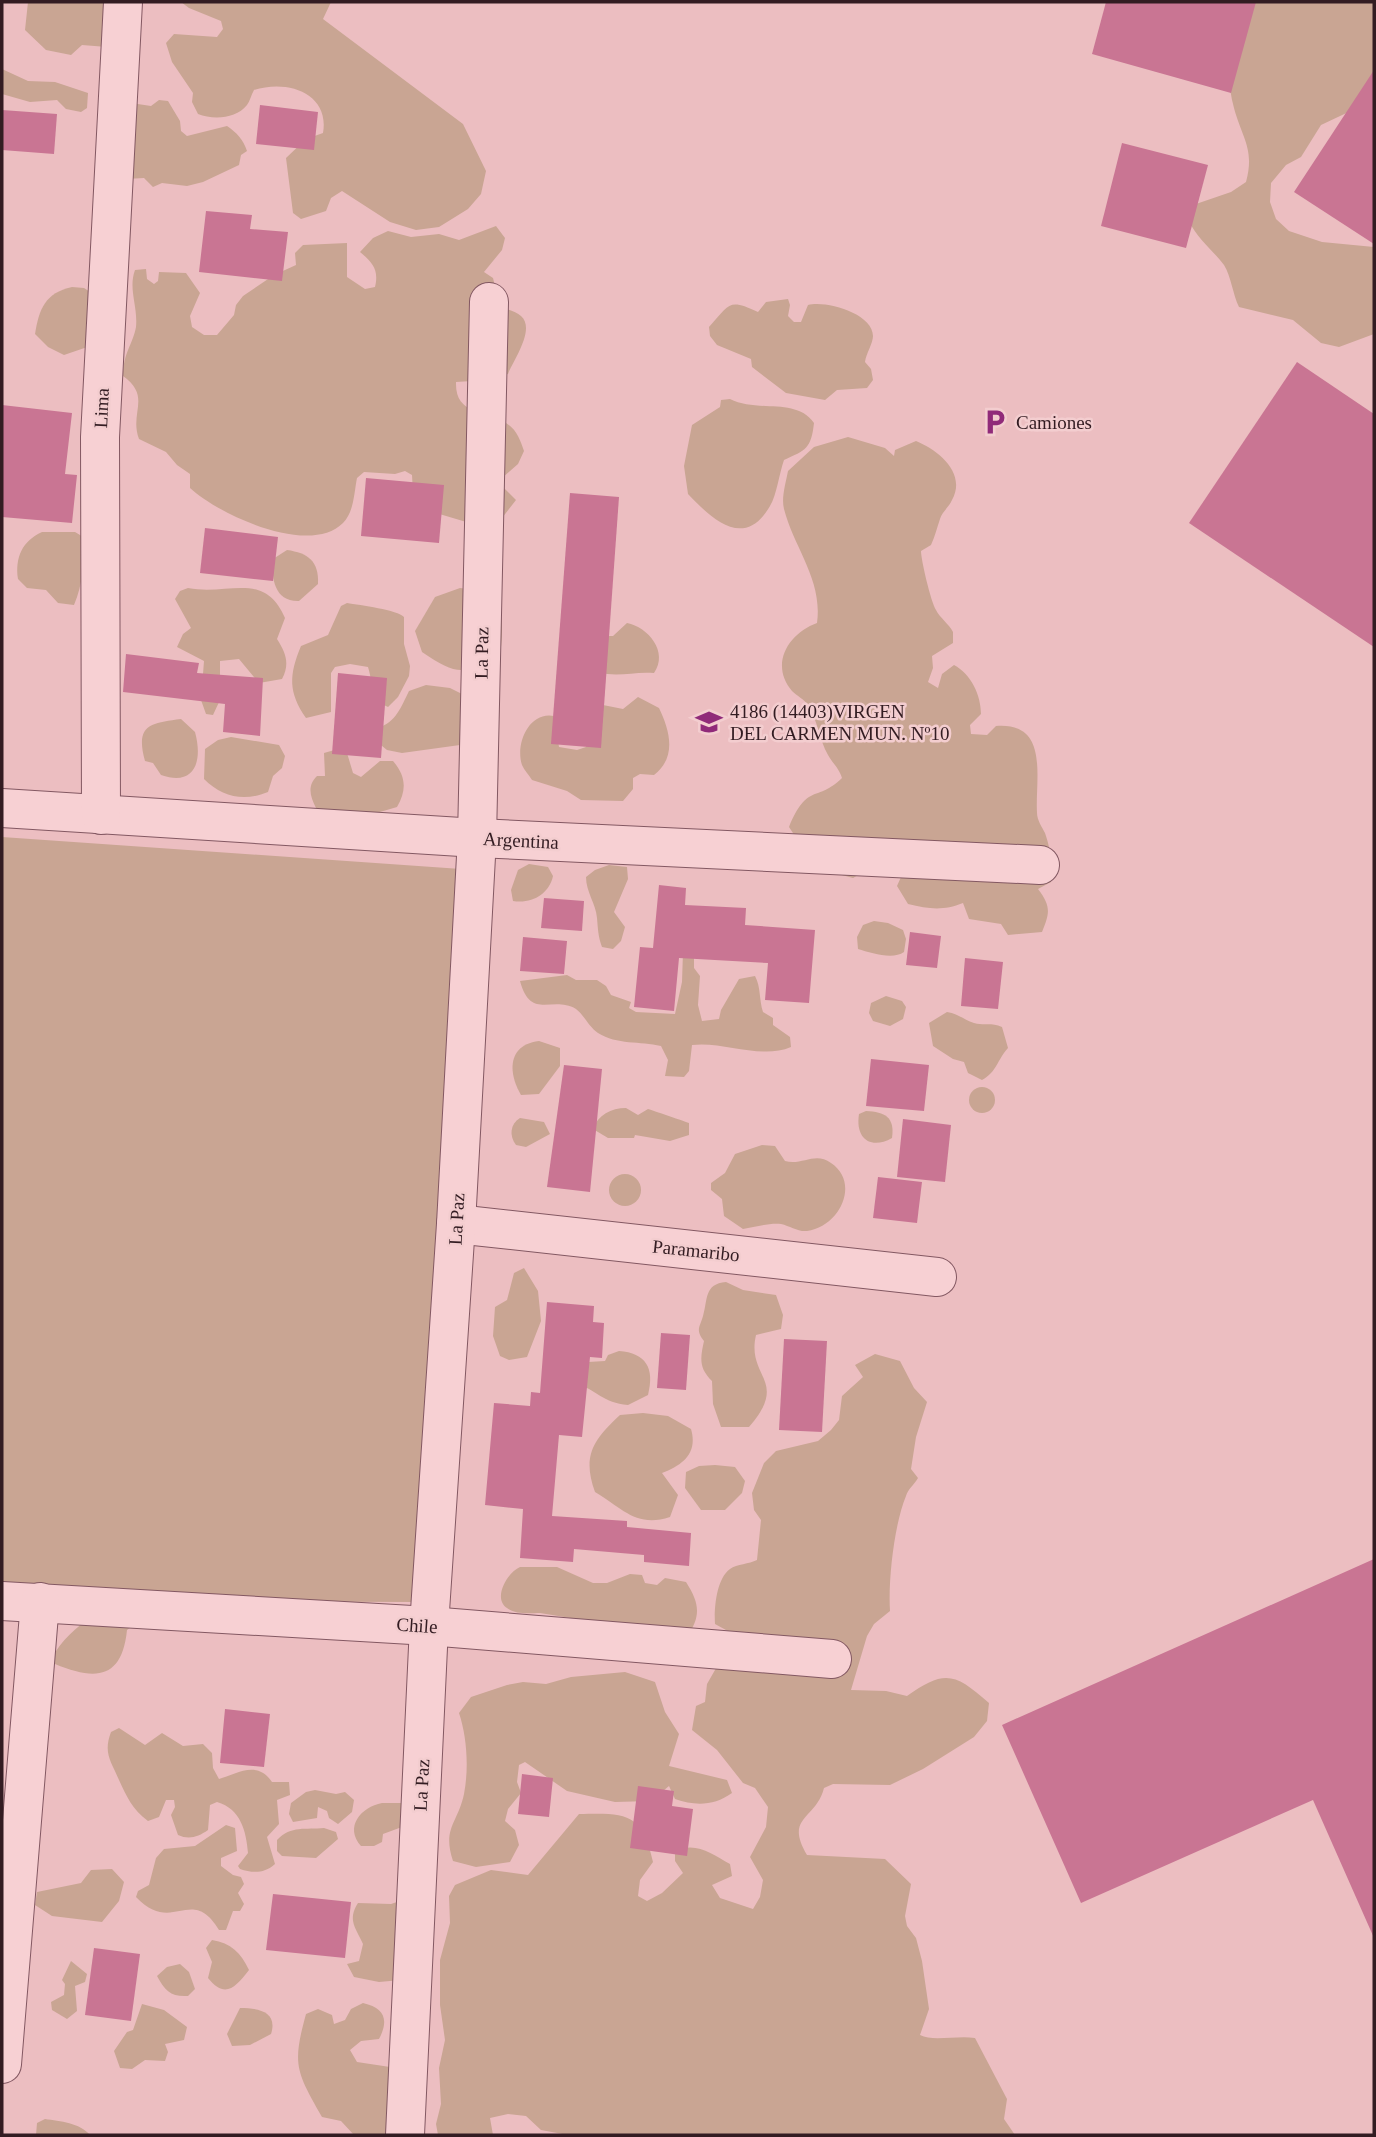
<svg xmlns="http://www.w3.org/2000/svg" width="1376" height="2137" viewBox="0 0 1376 2137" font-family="Georgia,serif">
  <rect width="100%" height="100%" fill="#ecbec1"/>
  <g fill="#c9a593">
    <polygon points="28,2 106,2 107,47 82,45 71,55 46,50 25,30"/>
    <path d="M 181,2 L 331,2 L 323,19 L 463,124 L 486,171 L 481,194 L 468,209 L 439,227 L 416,230 L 390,222 L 342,191 L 331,198 L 326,211 L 301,219 L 293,213 L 286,158 L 306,139 L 323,133 C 330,93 287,79 254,90 C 251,95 250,101 247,105 C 236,119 213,120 198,114 L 192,102 L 193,93 L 172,62 L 166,43 L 174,34 L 217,37 L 223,29 L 221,21 L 189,8 Z"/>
    <path d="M 1248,2 L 1374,2 L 1374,100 L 1321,125 L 1301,157 L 1286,165 L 1271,183 L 1270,202 L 1276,219 L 1289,231 L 1322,242 L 1374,247 L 1374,334 L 1339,347 L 1321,343 L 1293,320 L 1239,307 C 1233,295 1231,276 1224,265 C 1212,249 1198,240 1189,221 L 1196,204 L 1231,192 L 1246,182 C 1255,149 1242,138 1234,108 C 1224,72 1230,35 1248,2 Z"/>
    <polygon points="2,69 28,81 55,82 88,93 87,108 81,112 66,109 57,100 30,102 2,94"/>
    <path d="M 159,100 L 168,101 L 180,121 L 181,131 L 187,136 L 227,126 C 237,133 243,139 247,151 L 241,155 L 239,165 L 203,182 L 187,186 L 162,183 L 153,187 L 144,178 L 126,179 L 131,103 L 151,106 Z"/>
    <path d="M 496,226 L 505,238 L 502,250 L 484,272 L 493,278 L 500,307 C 506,309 516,311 521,316 C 536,329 513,361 508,374 L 488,380 L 456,382 C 455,416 484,408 506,423 C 517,430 520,440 524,451 L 518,464 L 502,478 L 501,485 L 516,500 L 502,518 L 473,524 L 426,510 L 413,493 L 412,475 L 405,471 L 395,474 L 364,472 L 357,478 C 354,493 354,512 343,523 C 309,557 218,514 190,488 L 190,474 L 177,465 L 166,452 L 139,439 C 129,412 152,397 123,376 C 123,353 133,344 136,327 C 138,306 128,289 135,270 L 146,269 L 147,279 L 154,284 L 158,281 L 159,272 L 186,273 L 200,293 L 190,316 L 192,327 L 204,335 L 217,335 L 234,315 L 236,305 L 243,296 L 274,275 L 296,265 L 295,253 L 303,245 L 347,243 L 347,277 L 365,289 L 375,287 C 379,270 373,263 360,252 L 373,238 L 388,231 L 411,237 L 439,234 L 459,240 Z"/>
    <path d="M 72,287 L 84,288 L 101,299 L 99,343 L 64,355 L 48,347 L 35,334 C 39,309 45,293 72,287 Z"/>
    <path d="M 788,299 L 790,305 L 788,316 L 794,322 L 801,322 L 808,305 C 825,300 873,313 873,336 C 873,343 866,354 865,362 L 871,369 L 873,380 L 867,388 L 837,390 L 825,400 L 786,393 L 752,367 L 751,359 L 717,345 L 710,336 L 709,327 C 730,304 728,298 758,312 L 766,302 Z"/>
    <path d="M 730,399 C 757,413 796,397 814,423 C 811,449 806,450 784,460 C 779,474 777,494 770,506 C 744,551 711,518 688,494 L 684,466 L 692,425 L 720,407 L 721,400 Z"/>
    <path d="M 848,437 L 885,448 L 894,456 L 895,450 L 916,441 C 938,450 967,473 952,500 C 949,507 942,512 940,519 C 937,528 935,536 931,545 L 921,551 C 921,560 931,602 936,610 C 940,618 949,624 953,632 L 953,643 L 932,656 L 933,668 L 928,682 L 938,688 L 942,674 L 954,665 C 971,674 981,695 981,714 L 970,725 L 971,734 L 987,735 L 996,726 C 1050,722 1035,778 1037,813 C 1037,820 1042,827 1045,833 C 1051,850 1052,865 1051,882 L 1038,889 C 1051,906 1050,913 1042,932 L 1008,935 L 1001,924 L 969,919 L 963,903 C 943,911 929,909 908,904 L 897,886 L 901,877 L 871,868 L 853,878 L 816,868 L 789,827 C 808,782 816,803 842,778 C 839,768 833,764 828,755 C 819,739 818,721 808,705 C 804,699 797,696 792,691 C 769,664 789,633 817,623 C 823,580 794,548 784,509 C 781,498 786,482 788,471 L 814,447 Z"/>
    <path d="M 42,532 L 75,532 L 85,538 C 84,561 83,584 74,605 L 58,603 L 46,590 L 27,588 L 18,579 C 15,558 22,541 42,532 Z"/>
    <path d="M 287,550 C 308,553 319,561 318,584 L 299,601 C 275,602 271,579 273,559 Z"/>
    <path d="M 188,588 C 229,596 264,570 285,618 L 277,639 C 286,653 290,664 282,679 L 259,683 L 239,659 L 220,661 L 220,700 L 213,715 L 206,714 L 201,700 L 204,661 L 177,647 L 183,634 L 191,628 L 175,599 L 180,591 Z"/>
    <path d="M 460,588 L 493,592 C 504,613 503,632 500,655 C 464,675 457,676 422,652 L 415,631 L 435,597 Z"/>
    <path d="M 347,603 C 360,605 398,610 404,617 L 404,644 L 410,666 L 409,676 L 398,697 L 388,707 C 371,699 373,683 368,667 L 350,664 L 335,667 L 331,673 L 331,712 L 306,718 C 288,692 289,675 301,646 L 328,635 L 341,606 Z"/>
    <path d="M 627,623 C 648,627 669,652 654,673 C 634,671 618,678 598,672 L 604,636 L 613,636 Z"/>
    <path d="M 426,685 L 450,688 L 468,697 L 469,735 L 460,745 L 402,753 L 387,750 L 376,741 L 378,728 C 396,722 401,707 409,691 Z"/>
    <path d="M 638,697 L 659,708 C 670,731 677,757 654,775 L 640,774 L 633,778 L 633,789 L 623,801 L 581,800 L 567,791 L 532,780 C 529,775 524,770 522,765 C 515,744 529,711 554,716 L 559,747 L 577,750 L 586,747 L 598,704 L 623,709 Z"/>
    <path d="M 181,719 L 195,732 C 203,761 195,787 161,775 L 153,763 L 145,761 C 135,725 150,723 181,719 Z"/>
    <path d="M 231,737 L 279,745 L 285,756 L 282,768 L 273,776 L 268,792 C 244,802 222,797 204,779 L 205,749 L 218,740 Z"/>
    <path d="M 338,749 L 347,753 L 353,773 L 361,777 L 380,761 L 393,761 C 406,776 407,790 397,807 C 368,816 344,820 316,808 C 310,796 307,786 317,776 L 325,776 L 324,753 Z"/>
    <polygon points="2,837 461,869 420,1602 2,1601"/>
    <path d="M 529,864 L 548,867 L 553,876 C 549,894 532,904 513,901 L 511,890 L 518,870 Z"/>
    <path d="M 609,865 L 627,867 L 628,879 L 614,912 L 625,927 L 621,941 L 613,949 L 602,947 C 598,936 598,929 597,918 C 596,904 586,892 586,877 L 595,870 Z"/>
    <path d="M 874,921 L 888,923 L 903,930 L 906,939 L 904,952 C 893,960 871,953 858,949 L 857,937 L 863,925 Z"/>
    <path d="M 683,952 L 694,952 L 694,968 L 700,976 L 698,1005 L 702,1021 L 719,1019 L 721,1010 L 739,979 L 755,976 C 761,987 759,1000 763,1012 L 773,1018 L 773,1025 L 790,1037 L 791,1047 C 761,1060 724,1041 692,1045 L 689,1071 L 684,1077 L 665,1076 L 668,1060 L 661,1046 C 640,1041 617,1045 598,1033 C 589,1027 584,1015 576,1009 C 552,995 531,1021 520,981 L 567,975 L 576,980 L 597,980 L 606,986 L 611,995 L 631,1002 L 629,1008 L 636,1012 L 675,1014 L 682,982 Z"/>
    <polygon points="886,996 902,1001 906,1007 903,1019 890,1026 873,1021 869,1013 871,1003"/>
    <path d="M 947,1012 C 959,1014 964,1020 974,1023 C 985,1026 991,1022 1002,1027 L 1008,1048 C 997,1060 997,1072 982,1080 L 968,1073 L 964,1062 L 953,1059 L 933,1046 L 929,1023 Z"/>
    <path d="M 539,1041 L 560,1048 L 560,1066 L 539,1094 L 521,1095 C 508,1073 507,1045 539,1041 Z"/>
    <circle cx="982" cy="1100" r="13"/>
    <path d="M 626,1108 L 638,1115 L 648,1109 C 651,1110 687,1122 689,1123 L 689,1135 L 670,1141 L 635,1135 L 634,1138 L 608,1138 L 593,1129 C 598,1115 611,1108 626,1108 Z"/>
    <path d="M 866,1111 C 885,1112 895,1117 892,1138 C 871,1150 855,1139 859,1114 Z"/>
    <path d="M 520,1118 L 544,1122 L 550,1134 L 526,1147 L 516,1145 C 509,1136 510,1124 520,1118 Z"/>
    <path d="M 762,1145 L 775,1146 L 785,1161 C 802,1166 815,1151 831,1163 C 860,1182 841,1226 807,1231 C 798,1232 790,1226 781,1224 C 768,1223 755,1227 743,1229 L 724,1216 L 722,1199 L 711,1190 L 711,1183 L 725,1173 L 735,1154 Z"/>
    <circle cx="625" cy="1190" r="16"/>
    <polygon points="524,1268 538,1291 541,1321 527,1357 509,1360 500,1356 493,1336 495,1307 507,1300 514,1273"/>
    <path d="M 726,1282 L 743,1290 L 776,1295 L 783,1315 L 781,1329 L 756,1335 C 746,1378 790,1380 749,1427 L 721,1427 L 713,1404 L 712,1381 C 699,1368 700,1359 704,1341 C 695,1330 700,1327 703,1316 C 708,1299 704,1284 726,1282 Z"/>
    <path d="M 619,1351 C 646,1353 655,1368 648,1395 L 628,1405 C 603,1403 597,1390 575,1383 L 588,1362 L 605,1361 L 608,1355 Z"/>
    <path d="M 875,1354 L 900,1361 L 914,1388 L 927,1402 L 916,1437 L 911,1469 L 918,1478 C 914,1485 908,1489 906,1496 C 894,1525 888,1581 890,1611 L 874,1624 L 867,1636 L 851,1690 L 886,1691 L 907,1696 C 945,1669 955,1673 989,1703 L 987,1721 L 974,1737 L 923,1769 L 890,1785 L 833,1784 L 824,1788 C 816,1820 784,1816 807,1855 L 885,1859 L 911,1884 L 905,1916 L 907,1926 L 916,1938 L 922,1961 L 929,2009 L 920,2035 C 933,2042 957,2035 975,2038 L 1007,2099 L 1004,2119 L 1015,2135 L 568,2135 L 541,2130 L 526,2116 L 508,2114 L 490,2118 L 493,2135 L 438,2135 L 436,2124 L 441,2104 L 439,2068 L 445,2040 L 440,2005 L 440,1960 L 450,1923 L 449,1896 L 455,1885 L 491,1870 L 528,1875 L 579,1814 C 626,1813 642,1812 653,1862 L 640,1880 L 638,1896 L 647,1901 L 662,1893 L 683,1873 L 675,1861 L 675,1851 C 696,1841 712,1854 730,1864 L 732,1876 L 712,1885 L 720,1898 L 753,1909 L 760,1897 L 763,1880 L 750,1857 L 766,1827 L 768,1807 L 755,1788 L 743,1783 L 717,1750 L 692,1730 L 696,1706 L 705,1702 L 707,1684 L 735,1635 L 715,1624 C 714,1610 716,1579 730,1569 C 737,1564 749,1564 757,1560 L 761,1520 L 754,1510 L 752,1493 L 764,1463 L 776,1451 L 818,1441 L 831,1430 L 839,1420 L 842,1396 L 863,1377 L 855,1365 Z"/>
    <path d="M 643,1413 L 668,1416 L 691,1429 C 698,1453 683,1465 662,1473 L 678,1495 L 670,1517 C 637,1528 623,1509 595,1492 C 582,1456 593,1440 620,1415 Z"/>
    <polygon points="715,1465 735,1467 745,1481 742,1493 725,1510 701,1510 685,1488 686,1472 699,1466"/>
    <path d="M 520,1567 L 557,1567 L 593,1583 L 607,1583 L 630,1574 L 642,1575 L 645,1583 L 657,1585 L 665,1578 L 686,1582 C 700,1604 701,1616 687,1637 L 540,1613 C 530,1613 516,1615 507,1608 C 492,1598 508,1572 520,1567 Z"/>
    <path d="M 92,1616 L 135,1624 L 127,1630 C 122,1679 96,1681 55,1664 L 52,1658 C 61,1640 77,1627 92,1616 Z"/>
    <path d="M 625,1672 L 655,1682 L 665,1712 L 679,1734 L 669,1766 L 727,1780 L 732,1793 C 714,1806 695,1806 675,1799 L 669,1786 L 651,1801 L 615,1802 L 567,1791 L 525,1762 L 519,1765 L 517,1782 L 521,1793 L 508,1809 L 505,1821 L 515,1830 L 519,1845 L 510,1862 L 476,1867 L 453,1861 C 442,1828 458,1823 464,1794 C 469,1768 467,1737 459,1713 L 471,1697 L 507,1685 L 523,1682 L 546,1684 L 571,1677 Z"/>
    <path d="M 119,1728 L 145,1745 L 162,1733 L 183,1746 L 203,1744 L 212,1753 L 213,1768 L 219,1779 C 235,1775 257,1759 272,1782 L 289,1782 L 290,1795 L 277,1800 L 279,1824 L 267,1837 L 275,1864 C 264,1874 252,1873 240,1869 L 238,1866 L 248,1853 C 246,1831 241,1809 217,1802 L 210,1805 L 208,1830 C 198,1837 189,1840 178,1835 L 171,1815 L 175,1807 L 174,1800 L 166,1800 L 159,1817 L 148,1821 C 132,1809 127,1797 119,1780 C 111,1761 103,1753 111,1732 Z"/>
    <polygon points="315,1790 336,1794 345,1792 354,1800 352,1812 338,1824 329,1818 327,1811 318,1807 317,1818 293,1822 289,1814 291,1803 306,1792"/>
    <path d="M 382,1803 L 403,1803 L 410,1824 L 383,1834 L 382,1842 L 374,1846 L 361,1846 C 344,1827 361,1807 382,1803 Z"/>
    <path d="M 226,1825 L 235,1828 L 237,1851 L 221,1858 L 221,1866 L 233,1875 L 241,1877 L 244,1884 L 238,1893 L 244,1904 L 240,1911 L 233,1911 L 226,1930 L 219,1930 C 191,1884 173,1936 136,1897 L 138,1891 L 149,1885 L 156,1858 L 164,1849 L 195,1846 Z"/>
    <path d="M 324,1828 L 336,1832 L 338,1839 L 316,1858 L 282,1856 L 277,1851 L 277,1840 C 291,1825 306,1830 324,1828 Z"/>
    <polygon points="112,1869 124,1882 119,1901 102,1922 52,1916 35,1905 37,1892 81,1883 91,1870"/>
    <path d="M 400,1901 L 401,1980 L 379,1982 L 354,1977 L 347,1964 L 359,1961 L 363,1944 C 356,1928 347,1920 358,1903 L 391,1904 Z"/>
    <path d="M 212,1940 C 231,1943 241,1953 249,1970 C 235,1988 225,1999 208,1978 L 212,1962 L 206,1948 Z"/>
    <polygon points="71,1961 87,1974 85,1982 75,1986 77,2011 67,2019 52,2010 51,2002 64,1995 65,1984 62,1980"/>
    <path d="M 180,1964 L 189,1972 L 195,1989 L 188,1996 C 171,1997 165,1991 157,1976 L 167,1967 Z"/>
    <path d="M 363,2003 C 385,2008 389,2020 379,2039 L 361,2041 L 350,2050 L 357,2062 L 390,2067 L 403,2135 L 354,2135 L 341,2121 L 322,2117 C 296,2071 292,2065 306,2014 L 318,2009 L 332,2015 L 334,2024 L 345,2020 L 351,2009 Z"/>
    <polygon points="142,2004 164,2010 187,2027 184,2040 165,2044 168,2052 165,2061 145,2060 132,2069 120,2068 114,2051 127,2032 133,2030"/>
    <path d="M 240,2008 C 259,2008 278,2012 271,2034 L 250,2045 L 232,2046 L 227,2034 Z"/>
    <path d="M 45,2119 C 60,2121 80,2123 90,2135 L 36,2135 L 37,2123 Z"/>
  </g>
  <g fill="#c97593">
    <polygon points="1106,2 1256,2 1231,93 1092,54"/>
    <polygon points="1374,70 1374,244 1294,192"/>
    <polygon points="260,105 318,112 314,150 256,144"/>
    <polygon points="2,110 57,114 54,154 2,150"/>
    <polygon points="1122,143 1208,165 1186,248 1101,226"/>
    <polygon points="206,211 252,215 250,229 288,232 282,281 199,272"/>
    <polygon points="1297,362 1374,414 1374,647 1189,523"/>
    <polygon points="2,405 72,413 65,474 77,475 72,523 2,517"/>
    <polygon points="366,478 444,485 439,543 361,536"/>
    <polygon points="570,493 619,497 601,748 551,744"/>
    <polygon points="205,528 278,537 273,581 200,573"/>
    <polygon points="126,654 199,663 197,673 263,678 260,736 223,732 225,704 123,692"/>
    <polygon points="338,673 387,678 381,758 332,754"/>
    <polygon points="659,885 686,888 685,905 746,908 745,925 815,930 809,1003 765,1000 768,963 679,958 674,1011 634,1007 640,947 653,948"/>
    <polygon points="544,898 584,901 582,931 541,928"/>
    <polygon points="910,932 941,936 937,968 906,965"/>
    <polygon points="523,937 567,941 564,974 520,971"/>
    <polygon points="965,958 1003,962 998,1009 961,1006"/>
    <polygon points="871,1059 929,1065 924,1111 866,1106"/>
    <polygon points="564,1065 602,1069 590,1192 547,1187"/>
    <polygon points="903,1119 951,1125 945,1182 897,1177"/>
    <polygon points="878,1177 922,1182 917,1223 873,1218"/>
    <polygon points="547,1302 594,1306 593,1322 604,1323 602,1358 590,1357 582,1437 559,1435 552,1516 627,1521 627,1527 691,1533 689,1566 644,1562 644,1555 574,1549 573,1562 520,1558 523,1509 485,1505 494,1403 530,1406 531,1392 540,1393"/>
    <polygon points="661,1333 690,1335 686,1390 657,1388"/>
    <polygon points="784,1339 827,1341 822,1432 779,1430"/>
    <polygon points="1374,1559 1374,1938 1313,1800 1081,1903 1002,1725"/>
    <polygon points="225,1709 270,1714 264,1767 220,1763"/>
    <polygon points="522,1774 553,1778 549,1817 518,1814"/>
    <polygon points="638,1786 674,1791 672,1806 693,1809 687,1856 630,1848"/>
    <polygon points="273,1894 351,1902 345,1958 266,1950"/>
    <polygon points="94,1948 140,1954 131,2021 85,2015"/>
  </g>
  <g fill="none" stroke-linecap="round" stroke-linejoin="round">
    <g stroke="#835862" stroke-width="40">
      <g id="minor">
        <polyline points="2,808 477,838 1040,865"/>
        <polyline points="101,815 100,437 123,2"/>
        <polyline points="456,1224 937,1277"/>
        <polyline points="2,1601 429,1626 832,1659"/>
        <polyline points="2,2064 40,1602"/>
        <polyline points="405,2135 429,1626 456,1224 477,838 489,302"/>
      </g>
    </g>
    <use href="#minor" stroke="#f7d0d3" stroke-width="38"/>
  </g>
  <defs>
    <g id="parking-bare" transform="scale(2.1)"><path d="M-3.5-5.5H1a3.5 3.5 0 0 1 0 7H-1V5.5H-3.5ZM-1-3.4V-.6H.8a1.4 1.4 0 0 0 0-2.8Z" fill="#902a79" stroke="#f3cdcf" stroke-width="2.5" paint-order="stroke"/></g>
    <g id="school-bare" transform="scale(2.1)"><path d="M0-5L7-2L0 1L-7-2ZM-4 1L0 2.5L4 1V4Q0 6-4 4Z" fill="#902a79" stroke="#f3cdcf" stroke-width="2.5" paint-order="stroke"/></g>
  </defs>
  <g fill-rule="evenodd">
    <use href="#parking-bare" x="995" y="422"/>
    <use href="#school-bare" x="709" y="722"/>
  </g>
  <g text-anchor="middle" stroke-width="5" stroke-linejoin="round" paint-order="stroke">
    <g font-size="19" fill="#331c22" stroke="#f3cdcf">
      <text transform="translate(101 408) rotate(-87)" y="7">Lima</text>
      <text transform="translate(481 653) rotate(-89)" y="7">La Paz</text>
      <text transform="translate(521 840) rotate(3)" y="7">Argentina</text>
      <text transform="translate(456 1219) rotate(-87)" y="7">La Paz</text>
      <text transform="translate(696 1250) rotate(6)" y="7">Paramaribo</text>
      <text transform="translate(417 1625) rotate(4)" y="7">Chile</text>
      <text transform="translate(421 1785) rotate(-87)" y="7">La Paz</text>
    </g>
    <g font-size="19" fill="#331c22" stroke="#f3cdcf" text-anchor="start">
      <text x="1016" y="429">Camiones</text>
      <text x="730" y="718">4186 (14403)VIRGEN<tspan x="730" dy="22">DEL CARMEN MUN. Nº10</tspan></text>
    </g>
  </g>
  <rect width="1376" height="2137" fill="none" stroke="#331c22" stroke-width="7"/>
</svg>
